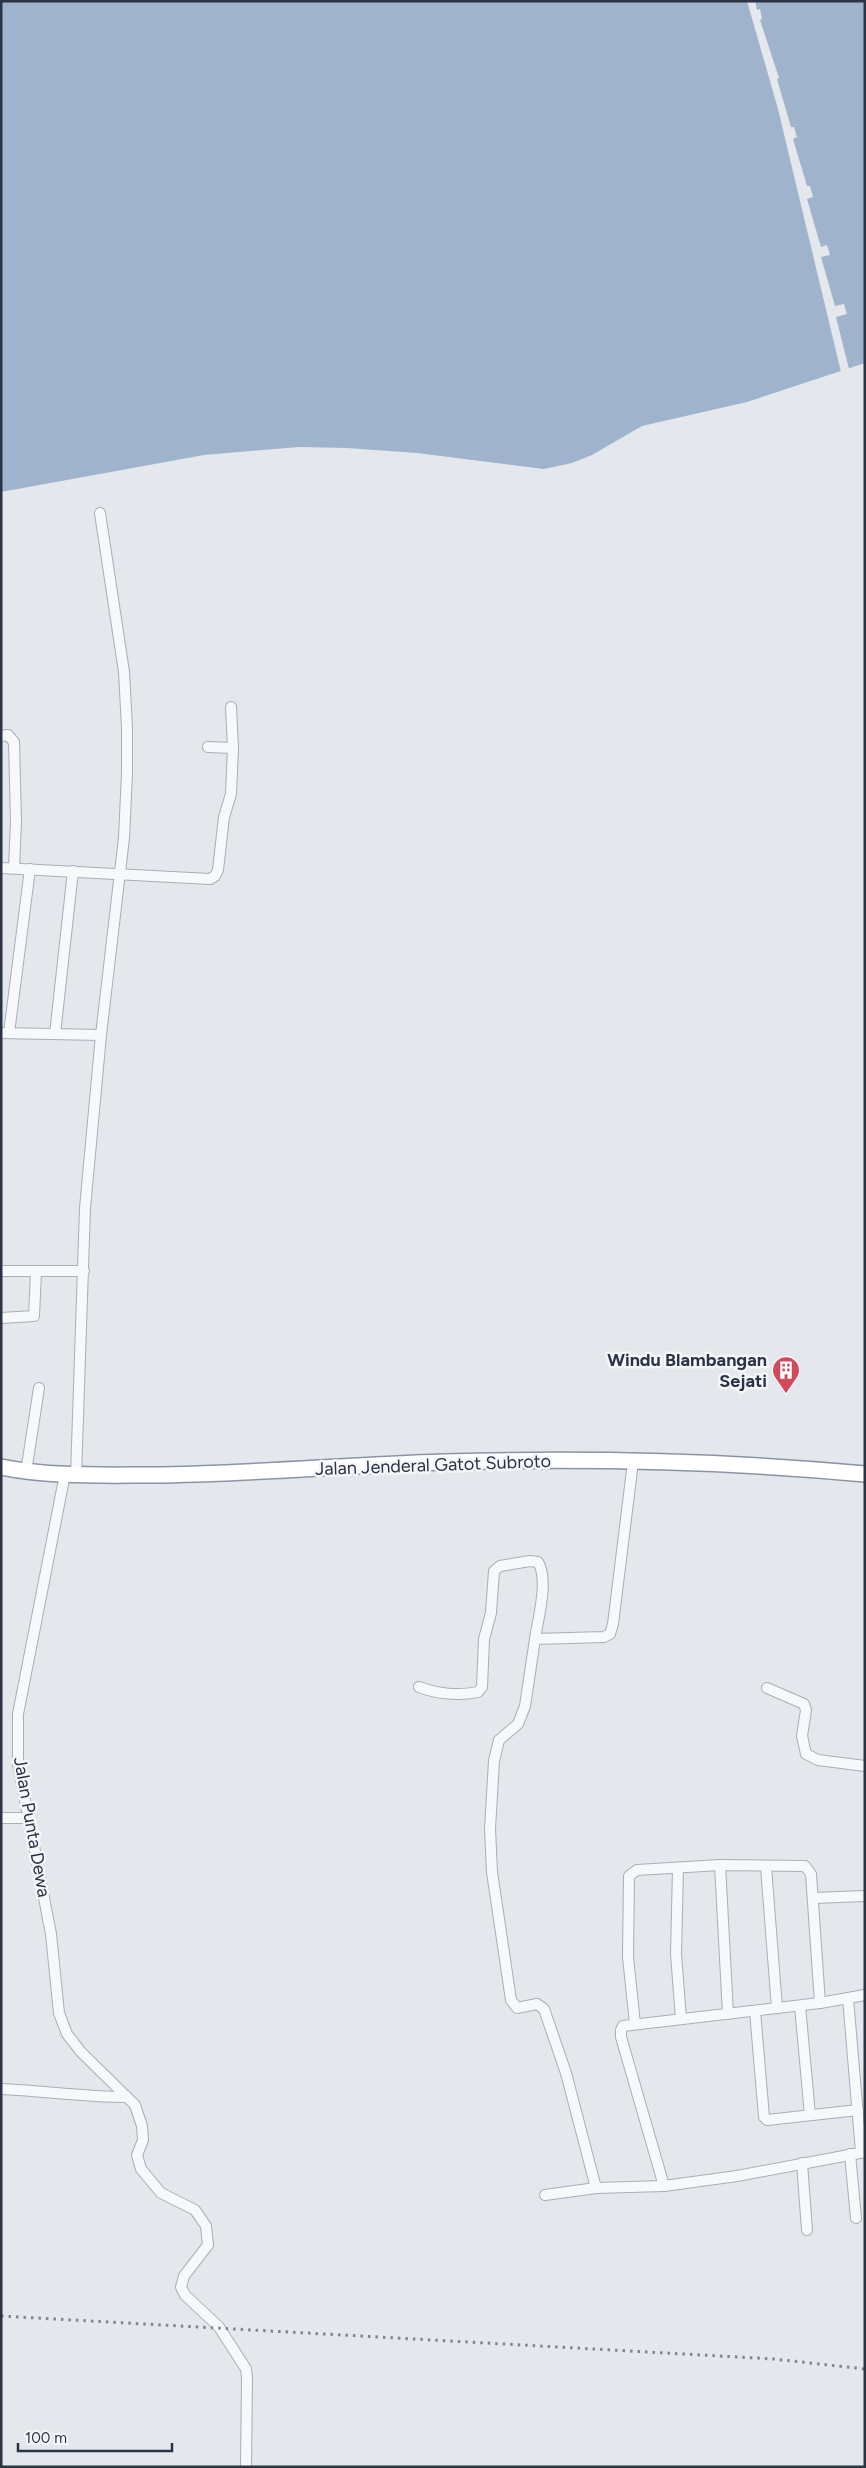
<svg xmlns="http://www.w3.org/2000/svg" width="866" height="2468" viewBox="0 0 866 2468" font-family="Figtree,sans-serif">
  <rect width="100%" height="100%" fill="#e4e7ec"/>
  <polygon fill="#9fb4cc" points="1,1 865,1 865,363 747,402 642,426 592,455 572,463 544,469 417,453 347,448 299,447 204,455 1,492"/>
  <polygon fill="#e4e7ec" points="747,1 755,1 757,10 760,9 762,19 760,20 779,78 777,79 791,127 794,127 797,137 793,139 807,186 810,186 813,197 807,199 821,247 827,245 830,255 821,257 835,306 844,304 847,314 836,317 849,369 841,372 778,109"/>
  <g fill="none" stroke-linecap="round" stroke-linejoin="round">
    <g stroke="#a9aeb7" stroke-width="12">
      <g id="minor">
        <polyline points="1,736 8,735 14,742 16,821 14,868"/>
        <polyline points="208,747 233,748"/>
        <polyline points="1,868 210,879 215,876 218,870 224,817 231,794 233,748 231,707"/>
        <polyline points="1,1033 101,1035"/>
        <polyline points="9,1033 30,869"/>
        <polyline points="55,1034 73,871"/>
        <polyline points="1,1271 84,1271"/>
        <polyline points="1,1318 34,1316 36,1272"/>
        <polyline points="633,1462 613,1624 610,1634 604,1637 535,1639 525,1706 518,1724 499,1740 494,1761 490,1829 492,1872 511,2000 517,2008 537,2004 544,2009 566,2073 596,2188 664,2186 737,2176 865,2152"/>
        <polyline points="26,1472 39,1388"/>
        <polyline points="65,1474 18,1714 18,1764 51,1934 59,2013 67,2034 81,2052 135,2105 142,2126 143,2140 137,2155 141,2169 161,2193 195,2210 206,2226 208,2245 184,2276 181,2287 185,2295 219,2327 246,2369 247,2378 246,2467"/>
        <polyline points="76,1476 85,1208 101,1035 124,838 127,773 127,728 124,672 100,513"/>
        <path d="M 419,1687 C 437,1694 459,1696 478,1692 L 482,1687 L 484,1639 L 491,1613 L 494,1571 L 500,1566 L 530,1561 L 538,1562 C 549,1580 538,1618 535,1639"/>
        <polyline points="767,1688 804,1704 806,1710 802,1736 806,1754 818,1760 865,1766"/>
        <polyline points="1,1818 28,1818"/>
        <polyline points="720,1865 728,2014"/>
        <polyline points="766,1867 777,2008"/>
        <polyline points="678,1868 676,1954 681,2019"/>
        <polyline points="813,1898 865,1896"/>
        <polyline points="848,1998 861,2152"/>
        <polyline points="800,2006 810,2115"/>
        <polyline points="755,2011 764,2117 767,2120 858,2110"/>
        <polyline points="635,2024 628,1957 629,1876 637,1870 720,1865 805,1866 811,1874 820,2003"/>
        <path d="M 1,2089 C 44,2091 85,2097 127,2097"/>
        <polyline points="850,2154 856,2218"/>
        <polyline points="802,2163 807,2230"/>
        <polyline points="664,2186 621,2037 621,2030 623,2026 820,2003 865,1995"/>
        <polyline points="545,2195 596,2188"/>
      </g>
    </g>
    <g stroke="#8b94a3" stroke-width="18">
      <path id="highway" d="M 1,1467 C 51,1477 102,1475 153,1475 C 250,1474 347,1465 444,1462 C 584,1458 725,1461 865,1474"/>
    </g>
    <use href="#minor" stroke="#f7f8fa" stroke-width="10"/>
    <use href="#highway" stroke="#fff" stroke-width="15"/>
    <polyline stroke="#7d8696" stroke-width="3" stroke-dasharray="2.5 5" stroke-linecap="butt" points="1,2316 774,2359 865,2369"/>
  </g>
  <defs>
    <g id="building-pin" transform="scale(1.4375)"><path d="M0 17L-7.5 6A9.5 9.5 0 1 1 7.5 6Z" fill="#d1495b" stroke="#f4f6f9"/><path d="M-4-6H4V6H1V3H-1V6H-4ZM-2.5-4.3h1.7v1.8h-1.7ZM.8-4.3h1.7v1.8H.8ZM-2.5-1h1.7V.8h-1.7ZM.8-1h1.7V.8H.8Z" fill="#fff"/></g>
  </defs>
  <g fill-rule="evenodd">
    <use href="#building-pin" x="786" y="1370"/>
  </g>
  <g text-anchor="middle" stroke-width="5" stroke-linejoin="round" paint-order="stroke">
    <g font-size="18" font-weight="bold" fill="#2b3445" stroke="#f4f6f9" text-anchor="end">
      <text x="767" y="1366">Windu Blambangan<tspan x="767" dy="21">Sejati</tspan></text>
    </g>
    <g font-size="18" fill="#2b3445" stroke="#f4f6f9">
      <text transform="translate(433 1465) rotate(-2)" y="6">Jalan Jenderal Gatot Subroto</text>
      <text transform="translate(32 1827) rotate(80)" y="6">Jalan Punta Dewa</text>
    </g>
  </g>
  <rect width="866" height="2468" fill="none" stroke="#2b3445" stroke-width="5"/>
  <path d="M18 2443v8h154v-8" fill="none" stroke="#2b3445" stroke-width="2.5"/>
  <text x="25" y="2443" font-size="15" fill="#2b3445" stroke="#f4f6f9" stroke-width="4" paint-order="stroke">100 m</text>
</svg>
